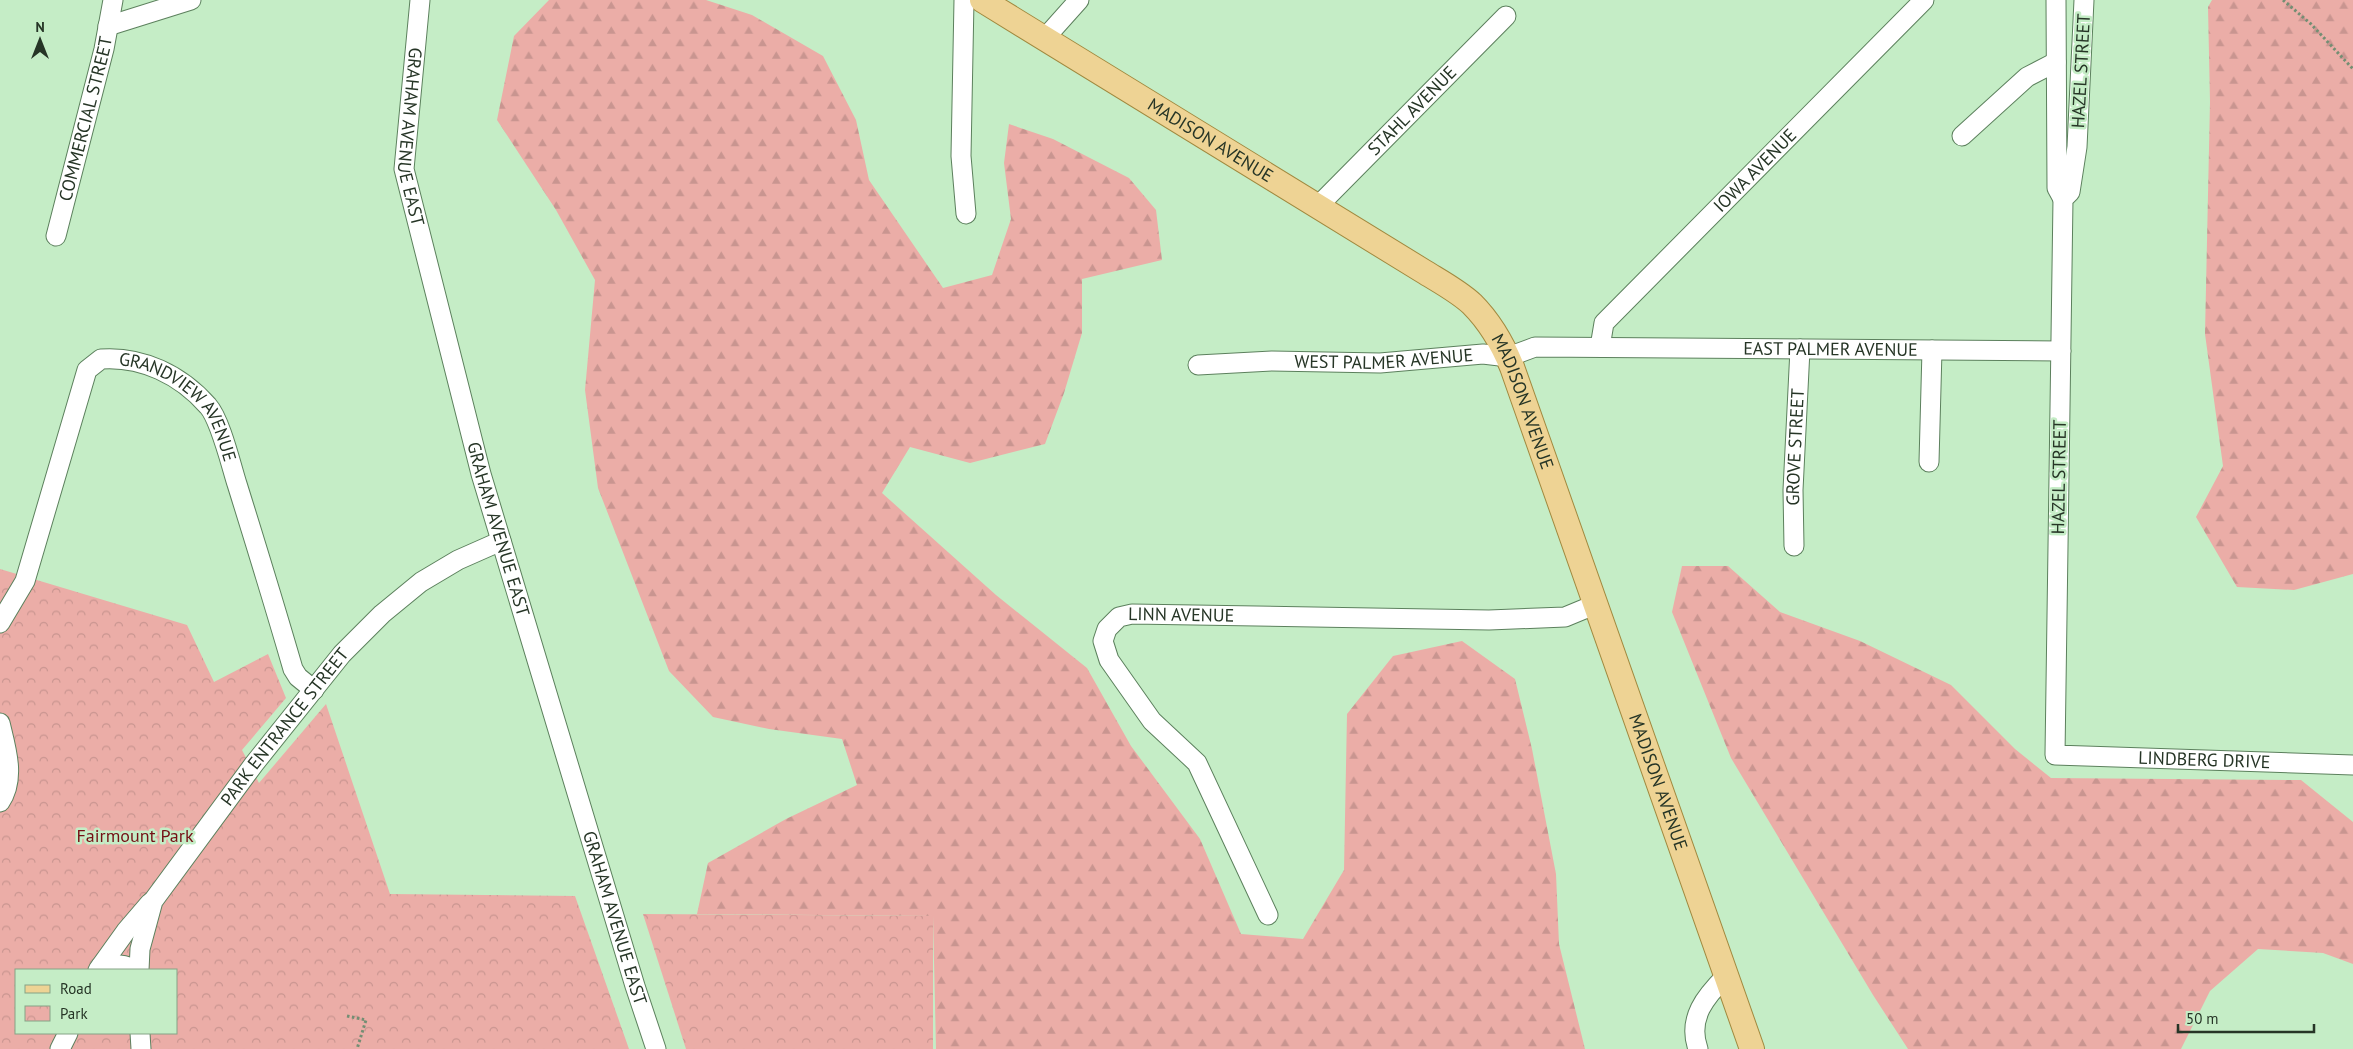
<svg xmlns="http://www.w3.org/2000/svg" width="2353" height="1049" viewBox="0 0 2353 1049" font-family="'PT Sans',sans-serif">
  <defs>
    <pattern id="forest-firs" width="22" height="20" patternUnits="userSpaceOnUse" patternTransform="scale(1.25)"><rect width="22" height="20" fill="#ebada7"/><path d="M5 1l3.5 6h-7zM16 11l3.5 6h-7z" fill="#c99590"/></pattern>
    <pattern id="park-crowns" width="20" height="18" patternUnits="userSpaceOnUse" patternTransform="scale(1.25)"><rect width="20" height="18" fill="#ebada7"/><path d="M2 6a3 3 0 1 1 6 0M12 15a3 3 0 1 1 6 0" fill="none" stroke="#c99590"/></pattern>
  </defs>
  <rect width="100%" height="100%" fill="#c5edc6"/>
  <g fill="url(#forest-firs)">
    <polygon points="549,0 706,0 752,15 823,56 856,120 869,180 943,288 992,275 1011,219 1004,163 1009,124 1053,139 1129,178 1156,210 1162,260 1082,279 1082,333 1064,393 1045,444 970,463 910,447 882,493 996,595 1087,668 1131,746 1200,839 1241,934 1303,939 1344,870 1347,714 1393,656 1462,641 1515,679 1532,749 1556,874 1559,944 1585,1049 936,1049 933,916 697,914 708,863 786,819 857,785 842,739 769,729 713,717 669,671 598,488 585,390 595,280 556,210 497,120 514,36"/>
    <polygon points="2212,0 2353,0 2353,574 2294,590 2237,587 2196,517 2223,466 2205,334 2210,102 2208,7"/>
    <polygon points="1682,566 1728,566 1780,612 1860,641 1951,685 2015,749 2051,778 2301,780 2353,822 2353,964 2323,953 2258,949 2210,991 2181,1049 1908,1049 1873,995 1731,758 1672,612"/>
  </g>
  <g fill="url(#park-crowns)" fill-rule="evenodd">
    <path d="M 0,569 L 187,625 L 214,682 L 268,654 L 286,698 L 242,750 L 259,783 L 326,704 L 390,894 L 575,896 L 629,1049 L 0,1049 ZM 16,970 L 176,970 L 176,1033 L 16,1033 Z"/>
    <polygon points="643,914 933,916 933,1049 686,1049"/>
  </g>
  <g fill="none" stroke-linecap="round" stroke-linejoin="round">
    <g stroke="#5c805d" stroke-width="21">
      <g id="minor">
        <path id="s1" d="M 420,0 L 404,169 L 481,474 L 635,986 L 656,1049"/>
        <polyline points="964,0 961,156 966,214"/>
        <polyline points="2056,0 2057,188 2063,199"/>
        <path id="s2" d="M 2084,0 L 2077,147 L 2070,192 L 2063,199 L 2055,755 L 2353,765"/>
        <polyline points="108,26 191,0"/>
        <polyline points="1045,38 1079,0"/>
        <polyline points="1962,136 2027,77 2056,62"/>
        <path id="s3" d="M 1318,206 L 1506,16"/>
        <path id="s4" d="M 56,236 L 104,49 L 113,0"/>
        <path id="s5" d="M 1600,347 L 1604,323 L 1924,0"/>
        <path id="s6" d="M 1198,365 L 1272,361 L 1380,363 L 1483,354 L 1508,357 L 1535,347 L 2061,351"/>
        <polyline points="1929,462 1932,350"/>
        <path id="s7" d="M 1794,546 L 1793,490 L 1800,349"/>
        <path id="s8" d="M 0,623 L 25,581 L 87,370 L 101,359 C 142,356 181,375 208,406 C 220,419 231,465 237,484 C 256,545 275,607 293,669 L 298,677 L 314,690"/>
        <path d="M 0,723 C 6,748 16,779 0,802"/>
        <path id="s9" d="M 1268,915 L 1197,763 L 1152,721 L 1109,660 L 1103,641 L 1107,629 L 1119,617 L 1132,614 L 1489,620 L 1565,617 L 1594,605"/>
        <path d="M 101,966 C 112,965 125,963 133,970"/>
        <polyline points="98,970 126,931 150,903"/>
        <path id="s10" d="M 139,970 L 140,949 L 153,901 L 254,764 L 342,654 L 382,614 L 421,582 L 458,560 L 501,541"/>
        <polyline points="140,1033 141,1049"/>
        <polyline points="60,1049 68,1033"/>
        <path d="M 1698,1049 C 1687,1018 1706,996 1726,976"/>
      </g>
    </g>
    <g stroke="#a1893f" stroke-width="26">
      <g id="major">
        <path id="s11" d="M 982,0 L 1423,271 C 1439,281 1458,291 1472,304 C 1490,322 1503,345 1512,367 L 1752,1049"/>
      </g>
    </g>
    <g stroke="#738e73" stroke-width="3" stroke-dasharray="2.5 2.5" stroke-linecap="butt">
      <polyline points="2283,0 2311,24 2353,69"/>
      <polyline points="347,1016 366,1020 357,1049"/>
    </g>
    <use href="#minor" stroke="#fff" stroke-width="19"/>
    <use href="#major" stroke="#eed394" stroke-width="24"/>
  </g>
  <g text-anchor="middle" stroke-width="5" stroke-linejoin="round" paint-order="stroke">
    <g font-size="18" fill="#263526" stroke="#c5edc6">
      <text transform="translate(2081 71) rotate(-87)" y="6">HAZEL STREET</text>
      <text dy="6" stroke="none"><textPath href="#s3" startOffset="134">STAHL AVENUE</textPath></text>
      <text dy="6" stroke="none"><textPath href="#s4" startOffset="121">COMMERCIAL STREET</textPath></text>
      <text dy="6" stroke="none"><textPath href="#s1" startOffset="138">GRAHAM AVENUE EAST</textPath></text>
      <text dy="6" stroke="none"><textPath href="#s11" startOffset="268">MADISON AVENUE</textPath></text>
      <text dy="6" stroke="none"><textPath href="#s5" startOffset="239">IOWA AVENUE</textPath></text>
      <text dy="6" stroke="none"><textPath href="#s6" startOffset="635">EAST PALMER AVENUE</textPath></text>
      <text dy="6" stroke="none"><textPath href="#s6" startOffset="186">WEST PALMER AVENUE</textPath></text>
      <text dy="6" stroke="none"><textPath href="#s11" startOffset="688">MADISON AVENUE</textPath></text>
      <text dy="6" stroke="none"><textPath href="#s8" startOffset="386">GRANDVIEW AVENUE</textPath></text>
      <text dy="6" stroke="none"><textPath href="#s7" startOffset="99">GROVE STREET</textPath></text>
      <text transform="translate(2059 477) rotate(-89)" y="6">HAZEL STREET</text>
      <text dy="6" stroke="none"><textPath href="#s1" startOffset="542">GRAHAM AVENUE EAST</textPath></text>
      <text dy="6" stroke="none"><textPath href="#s9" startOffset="416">LINN AVENUE</textPath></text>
      <text dy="6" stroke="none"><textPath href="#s10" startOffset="289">PARK ENTRANCE STREET</textPath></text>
      <text dy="6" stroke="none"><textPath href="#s2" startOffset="908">LINDBERG DRIVE</textPath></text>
      <text dy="6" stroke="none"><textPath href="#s11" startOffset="1092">MADISON AVENUE</textPath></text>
      <text dy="6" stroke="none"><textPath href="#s1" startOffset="948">GRAHAM AVENUE EAST</textPath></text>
    </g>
    <g font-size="18" fill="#741015" stroke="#c5edc6">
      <text x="135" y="842">Fairmount Park</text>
    </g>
  </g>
  <rect x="15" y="969" width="162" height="65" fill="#c5edc6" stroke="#85a386"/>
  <rect x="25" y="985" width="25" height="8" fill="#eed394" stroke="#85a386"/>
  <text x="60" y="994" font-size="15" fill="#263526">Road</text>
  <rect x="25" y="1006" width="25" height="15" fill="url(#park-crowns)" stroke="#85a386"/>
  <text x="60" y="1019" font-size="15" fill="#263526">Park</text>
  <g transform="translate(40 40)" stroke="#c5edc6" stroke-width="4" paint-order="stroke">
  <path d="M0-4L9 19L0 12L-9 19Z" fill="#263526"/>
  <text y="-8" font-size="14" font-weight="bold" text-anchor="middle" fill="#263526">N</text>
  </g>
  <path d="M2178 1024v8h136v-8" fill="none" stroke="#263526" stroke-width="2.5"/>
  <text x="2186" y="1024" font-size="15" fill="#263526" stroke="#c5edc6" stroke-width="4" paint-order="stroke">50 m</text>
</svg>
